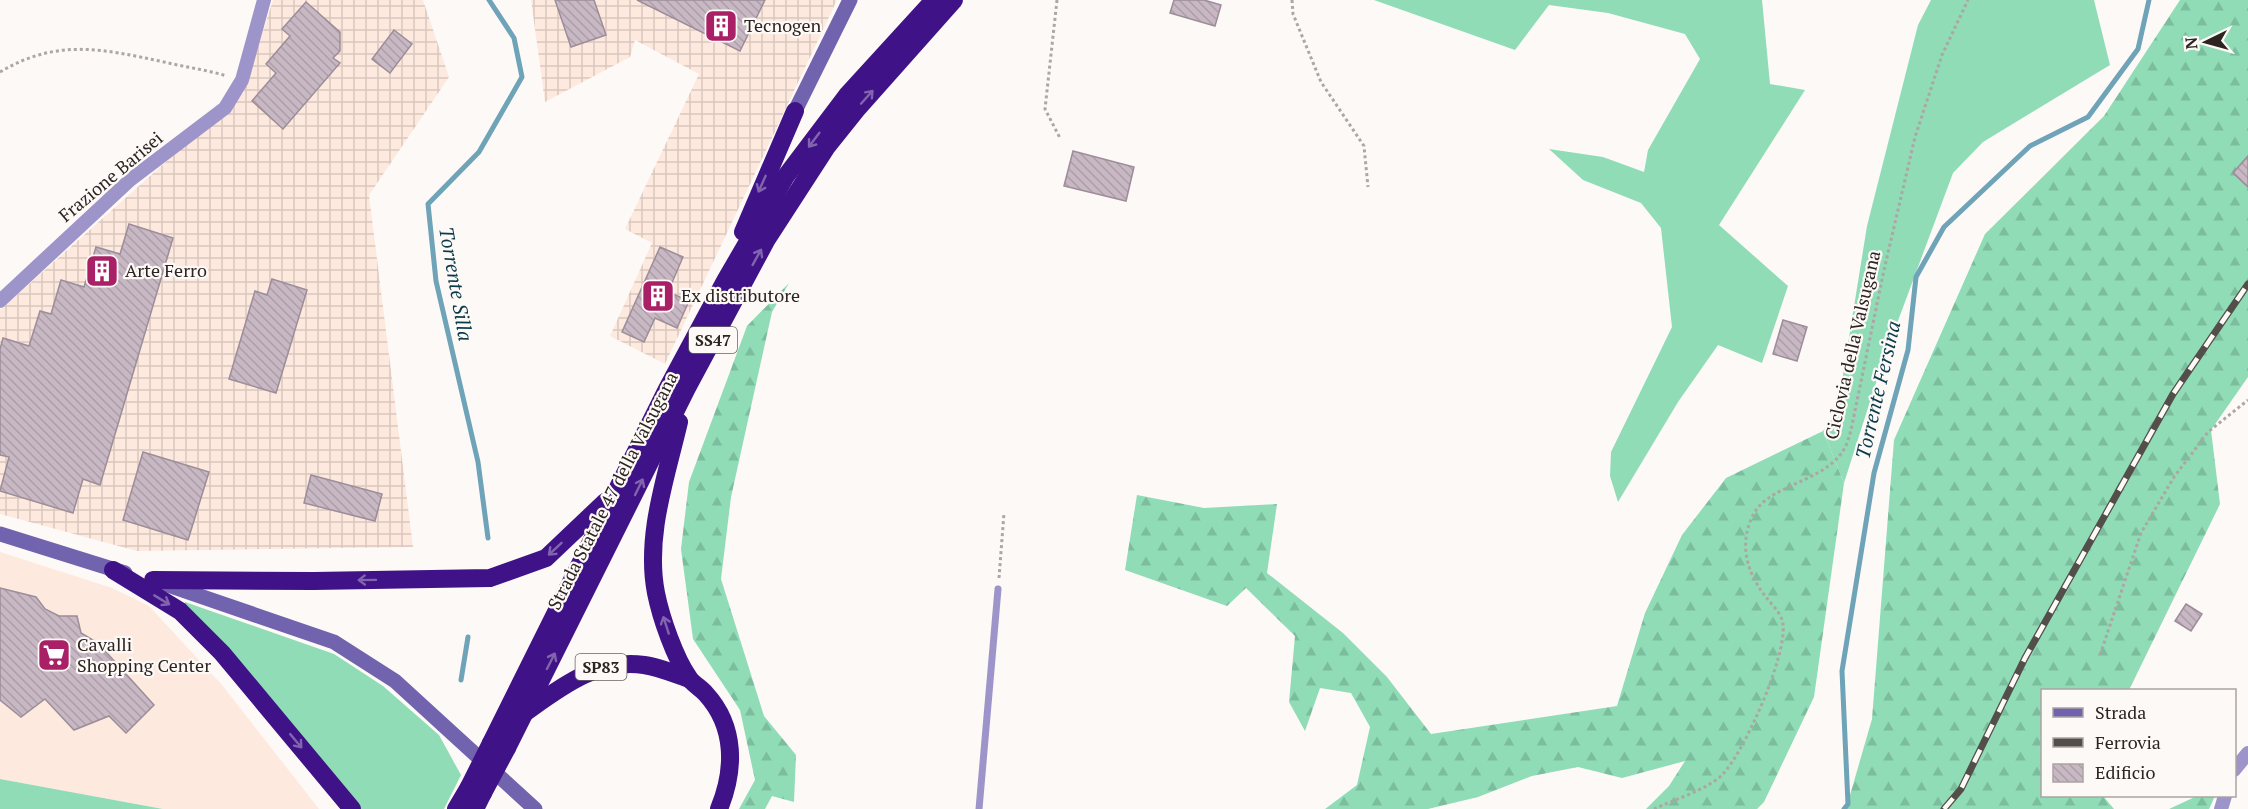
<svg xmlns="http://www.w3.org/2000/svg" width="2248" height="809" viewBox="0 0 2248 809" font-family="'PT Serif',serif">
  <defs>
    <pattern id="industrial-grid" width="8" height="8" patternUnits="userSpaceOnUse" patternTransform="scale(1.5)"><rect width="8" height="8" fill="#fde9de"/><path d="M0 4h8M4 0v8" fill="none" stroke="#d9c8be"/></pattern>
    <pattern id="forest-firs" width="22" height="20" patternUnits="userSpaceOnUse" patternTransform="scale(1.5)"><rect width="22" height="20" fill="#8fdcb7"/><path d="M5 1l3.5 6h-7zM16 11l3.5 6h-7z" fill="#7cbd9d"/></pattern>
    <pattern id="building-back-hatch" width="6" height="6" patternUnits="userSpaceOnUse" patternTransform="scale(1.5)"><rect width="6" height="6" fill="#c8b8c4"/><path d="M-1 5l2 2M0 0l6 6M5-1l2 2" fill="none" stroke="#ac9ea8"/></pattern>
  </defs>
  <rect width="100%" height="100%" fill="#fdf9f7"/>
  <polygon fill="#fde9de" points="0,552 112,588 149,606 222,685 319,809 163,809 0,779"/>
  <g fill="url(#industrial-grid)">
    <polygon points="273,0 423,0 449,77 369,195 413,547 137,551 0,514 0,310 243,93"/>
    <polygon points="531,0 837,0 665,364 610,336 652,243 625,229 699,74 635,40 630,57 545,102"/>
  </g>
  <g fill="#8fdcb7">
    <polygon points="1374,0 1762,0 1770,84 1805,90 1719,225 1788,286 1762,363 1718,345 1678,402 1618,502 1610,476 1611,452 1672,327 1661,228 1641,203 1583,180 1549,149 1603,157 1644,172 1648,150 1700,59 1685,34 1608,13 1549,5 1515,50"/>
    <polygon points="1931,0 2094,0 2110,65 1983,142 1953,173 1883,361 1844,483 1823,431 1837,412 1867,226 1918,25"/>
    <polygon points="185,602 334,654 383,686 439,735 461,775 444,809 359,809 184,608"/>
    <polygon points="0,779 163,809 0,809"/>
  </g>
  <g fill="url(#forest-firs)">
    <polygon points="2180,0 2248,0 2248,377 2211,430 2220,504 2129,690 2042,690 2042,796 2103,796 2114,809 1846,809 1872,719 1894,440 1985,234 2104,116"/>
    <polygon points="789,283 772,312 731,497 721,579 764,716 796,755 794,802 772,796 765,809 739,809 755,780 740,710 693,639 681,549 689,482 747,326"/>
    <polygon points="1823,431 1844,483 1814,697 1764,802 1757,809 1646,809 1669,786 1685,761 1622,778 1578,767 1532,776 1478,797 1428,809 1325,809 1357,785 1370,727 1351,693 1320,688 1305,731 1289,702 1295,636 1246,588 1227,606 1125,570 1137,495 1204,508 1277,504 1267,573 1343,633 1387,677 1431,734 1617,706 1645,613 1682,535 1726,478"/>
    <polygon points="2197,796 2215,796 2209,809 2169,809"/>
  </g>
  <g fill="none" stroke-linecap="round" stroke-linejoin="round">
    <g stroke="#6ea3b8" stroke-width="5">
      <polyline points="488,538 478,462 436,281 428,204 479,152 522,77 514,38 489,0"/>
      <polyline points="461,680 468,637"/>
      <polyline points="1844,809 1848,804 1842,671 1874,473 1908,350 1916,277 1944,227 2030,146 2088,117 2138,49 2149,0"/>
    </g>
  </g>
  <g fill="url(#building-back-hatch)" stroke="#9c8d99" stroke-width="1.5">
    <polygon points="555,0 594,0 606,35 571,47"/>
    <polygon points="637,0 765,0 740,51"/>
    <polygon points="1174,0 1204,0 1221,5 1215,26 1170,13"/>
    <polygon points="306,2 340,32 340,51 333,58 340,63 283,129 252,101 276,73 266,64 290,36 282,29"/>
    <polygon points="394,30 412,44 390,73 372,59"/>
    <polygon points="1073,151 1134,167 1126,201 1064,186"/>
    <polygon points="2248,156 2248,187 2233,173"/>
    <polygon points="129,224 173,238 100,485 83,479 73,513 0,491 9,457 0,455 0,349 3,338 29,346 40,311 51,314 61,280 84,287 96,247 120,254"/>
    <polygon points="660,247 683,257 668,292 689,301 677,328 655,318 644,342 622,332"/>
    <polygon points="272,279 307,290 276,393 229,379 255,291 267,295"/>
    <polygon points="1783,320 1807,327 1797,361 1773,354"/>
    <polygon points="143,452 209,472 188,540 123,520"/>
    <polygon points="311,475 382,494 375,521 304,503"/>
    <polygon points="0,588 36,597 45,609 59,616 77,616 81,633 98,643 154,705 126,733 109,716 74,730 45,699 21,717 0,700"/>
    <polygon points="2186,604 2202,614 2191,631 2175,621"/>
  </g>
  <g fill="none" stroke-linecap="round" stroke-linejoin="round">
    <g stroke="#aca6a4" stroke-width="3" stroke-dasharray="3 3" stroke-linecap="butt">
      <polyline points="1057,0 1045,109 1060,138"/>
      <polyline points="1292,0 1293,14 1321,82 1364,146 1368,187"/>
      <path d="M 0,72 C 57,38 103,49 164,62 C 185,67 207,70 227,76"/>
      <polyline points="999,578 1004,513"/>
      <polyline points="2100,655 2141,533 2174,477 2208,432 2248,400"/>
      <path d="M 1654,809 C 1673,800 1709,789 1723,774 C 1745,750 1787,656 1783,624 C 1782,614 1772,605 1766,597 C 1747,574 1739,545 1752,517 C 1767,484 1821,484 1843,451 C 1847,445 1849,437 1851,430 L 1884,270 L 1915,137 L 1942,55 L 1968,0"/>
    </g>
    <polyline stroke="#9d95c9" stroke-width="7" points="979,809 998,589"/>
    <g stroke="#9d95c9" stroke-width="14">
      <polyline points="0,301 130,180 225,108 242,80 264,0"/>
      <polyline points="2234,770 2248,753"/>
      <polyline points="2221,809 2225,796"/>
    </g>
    <g stroke="#7263ae" stroke-width="15">
      <polyline points="795,111 850,0"/>
      <polyline points="0,534 125,573"/>
      <polyline points="159,582 334,642 395,681 535,809"/>
    </g>
    <g stroke="#3f1387" stroke-width="18">
      <polyline points="743,232 795,111"/>
      <path d="M 679,422 C 666,478 645,536 656,593 C 661,618 675,658 689,678 C 693,684 701,688 706,694 C 736,727 735,770 719,809"/>
      <polyline points="113,570 180,611 222,653 352,809"/>
      <polyline points="153,580 314,581 490,578 546,558 605,502"/>
      <path d="M 526,712 C 561,687 598,658 644,665 C 659,667 675,674 689,679"/>
      <polyline points="491,743 667,389 725,281 786,176 848,94 934,0"/>
      <polyline points="507,748 687,388 767,239 826,148 858,108 954,0"/>
      <polyline points="456,809 469,787"/>
      <polyline points="475,809 483,793"/>
    </g>
    <g stroke="#544e4b" stroke-width="7">
      <polyline id="rail" points="1944,809 1961,789 2025,658 2173,394 2248,284"/>
    </g>
    <use href="#rail" stroke="#fdf9f7" stroke-width="4.5" stroke-dasharray="14" stroke-linecap="butt"/>
    <g stroke="#3f1387" stroke-width="18">
      <polyline points="469,787 491,743"/>
      <polyline points="483,793 507,748"/>
    </g>
  </g>
  <defs><path id="oneway-shaft" d="M-6 0H5M1.5-3L5.5 0L1.5 3" fill="none" stroke-width="1.6" stroke-linecap="round" stroke-linejoin="round" transform="scale(1.5)"/></defs>
  <g stroke="#8264ae">
    <use href="#oneway-shaft" transform="translate(867 97) rotate(-48)"/>
    <use href="#oneway-shaft" transform="translate(814 140) rotate(127)"/>
    <use href="#oneway-shaft" transform="translate(762 184) rotate(114)"/>
    <use href="#oneway-shaft" transform="translate(757 257) rotate(-61)"/>
    <use href="#oneway-shaft" transform="translate(639 487) rotate(-64)"/>
    <use href="#oneway-shaft" transform="translate(555 549) rotate(137)"/>
    <use href="#oneway-shaft" transform="translate(367 580) rotate(179)"/>
    <use href="#oneway-shaft" transform="translate(162 600) rotate(31)"/>
    <use href="#oneway-shaft" transform="translate(666 625) rotate(-108)"/>
    <use href="#oneway-shaft" transform="translate(551 661) rotate(-63)"/>
    <use href="#oneway-shaft" transform="translate(296 741) rotate(50)"/>
  </g>
  <defs>
    <g id="building-square" transform="scale(1.725)"><rect x="-9" y="-9" width="18" height="18" rx="4" fill="#a92066" stroke="#fdf9f7"/><path d="M-4-6H4V6H1V3H-1V6H-4ZM-2.5-4.3h1.7v1.8h-1.7ZM.8-4.3h1.7v1.8H.8ZM-2.5-1h1.7V.8h-1.7ZM.8-1h1.7V.8H.8Z" fill="#fff"/></g>
    <g id="supermarket-square" transform="scale(1.725)"><rect x="-9" y="-9" width="18" height="18" rx="4" fill="#a92066" stroke="#fdf9f7"/><path d="M-6-5.5h2.5l.6 2H6L4.5 2H-2.5L-4.4-4H-6ZM-1.5 3.2a1.3 1.3 0 1 0 .1 0ZM3 3.2a1.3 1.3 0 1 0 .1 0Z" fill="#fff"/></g>
  </defs>
  <g fill-rule="evenodd">
    <use href="#building-square" x="721" y="26"/>
    <use href="#building-square" x="102" y="271"/>
    <use href="#building-square" x="658" y="296"/>
    <use href="#supermarket-square" x="54" y="655"/>
  </g>
  <g text-anchor="middle" stroke-width="4.5" stroke-linejoin="round" paint-order="stroke">
    <g fill="#fdf9f7" stroke="#6a6461" stroke-width="1.5">
      <rect x="689" y="327" width="48" height="26" rx="4.5"/>
      <rect x="575.5" y="654" width="51" height="26" rx="4.5"/>
    </g>
    <g font-size="16" font-weight="bold" fill="#2b2421">
      <text x="713" y="346">SS47</text>
      <text x="601" y="673">SP83</text>
    </g>
    <g font-size="18" fill="#2b2421" stroke="#fdf9f7" text-anchor="start">
      <text x="744" y="32">Tecnogen</text>
      <text x="125" y="277">Arte Ferro</text>
      <text x="681" y="302">Ex distributore</text>
      <text x="77" y="651">Cavalli<tspan x="77" dy="21">Shopping Center</tspan></text>
    </g>
    <g font-size="18" fill="#2b2421" stroke="#fdf9f7">
      <text transform="translate(111 177) rotate(-40)" y="6">Frazione Barisei</text>
      <text transform="translate(1853 345) rotate(-77)" y="6">Ciclovia della Valsugana</text>
      <text transform="translate(613 491) rotate(-63)" y="6">Strada Statale 47 della Valsugana</text>
    </g>
    <g font-size="20" font-style="italic" fill="#0a3b4b" stroke="#fdf9f7">
      <text transform="translate(456 284) rotate(80)" y="7">Torrente Silla</text>
      <text transform="translate(1878 390) rotate(-77)" y="7">Torrente Fersina</text>
    </g>
  </g>
  <rect x="2041" y="689" width="195" height="108" fill="#fdf9f7" stroke="#a9a4a1" stroke-width="1.5"/>
  <rect x="2053" y="708" width="30" height="9" fill="#7263ae" stroke="#a9a4a1" stroke-width="1.5"/>
  <text x="2095" y="719" font-size="18" fill="#2b2421">Strada</text>
  <rect x="2053" y="738" width="30" height="9" fill="#544e4b" stroke="#a9a4a1" stroke-width="1.5"/>
  <text x="2095" y="749" font-size="18" fill="#2b2421">Ferrovia</text>
  <rect x="2053" y="764" width="30" height="18" fill="url(#building-back-hatch)" stroke="#a9a4a1" stroke-width="1.5"/>
  <text x="2095" y="779" font-size="18" fill="#2b2421">Edificio</text>
  <g transform="translate(2206 42) rotate(265)" stroke="#fdf9f7" stroke-width="4.5" paint-order="stroke">
  <path d="M0-4.5L10 22L0 15L-10 22Z" fill="#2b2421"/>
  <text y="-9" font-size="16" font-weight="bold" text-anchor="middle" fill="#2b2421">N</text>
  </g>
</svg>
